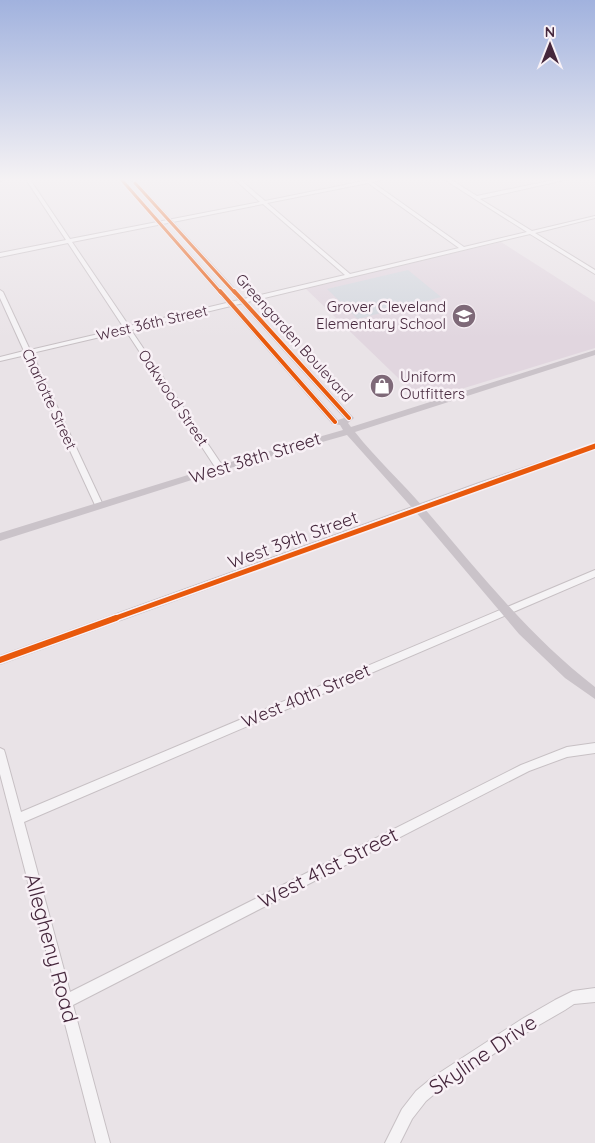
<svg xmlns="http://www.w3.org/2000/svg" width="595" height="1143" viewBox="0 0 595 1143" font-family="Quicksand,sans-serif">
  <rect width="100%" height="100%" fill="#e9e3e7"/>
  <polygon fill="#e1d6df" points="501,242 595,302 595,348 422,401 305,288"/>
  <polygon fill="#d3d7de" points="408,270 441,297 358,319 327,289"/>
  <g fill="none" stroke-linecap="round" stroke-linejoin="round">
    <g stroke="#c7c0c4" stroke-width="2">
      <g id="street">
        <path d="M 25,178 L 29,178 L 70,239 L 260,202 L 233,178 L 238,178 L 265,201 L 379,178 L 389,178 L 372,182 L 464,247 L 527,232 L 442,178 L 448,178 L 477,196 L 563,178 L 573,178 L 480,199 L 532,231 L 595,216 L 595,218 L 535,233 L 595,270 L 595,274 L 530,234 L 131,330 L 224,468 L 220,470 L 217,470 L 126,331 L 32,353 L 103,505 L 99,508 L 95,505 L 26,355 L 0,361 L 0,357 L 24,351 L 0,298 L 0,290 L 3,292 L 30,350 L 124,328 L 68,243 L 0,257 L 0,253 L 66,240 ZM 368,183 L 459,248 L 350,274 L 267,203 ZM 263,204 L 345,275 L 129,326 L 72,242 Z"/>
        <polygon points="595,444 595,449 485,487 0,664 0,656 479,483"/>
        <polygon points="595,570 595,577 24,822 70,992 521,765 567,747 595,743 595,753 567,757 529,771 73,1005 110,1143 96,1143 0,774 0,748 4,750 5,753 21,812"/>
        <polygon points="595,988 595,1002 574,1004 565,1010 532,1029 443,1087 426,1101 412,1119 400,1143 385,1143 402,1109 416,1091 433,1077 522,1019 555,1000 573,991"/>
      </g>
    </g>
    <use href="#street" fill="#f5f3f5" fill-rule="evenodd"/>
    <g fill="#cac3c9" fill-rule="evenodd">
      <polygon points="0,178 15,178 0,182"/>
      <path d="M 117,178 L 123,178 L 338,420 L 344,418 L 128,178 L 134,178 L 352,416 L 354,418 L 348,423 L 351,427 L 595,350 L 595,355 L 355,432 C 376,459 402,482 424,508 C 478,571 529,636 595,687 L 595,699 L 565,678 L 519,634 L 415,511 L 347,435 L 223,470 L 0,541 L 0,533 L 217,466 L 343,430 L 340,425 L 332,424 Z"/>
    </g>
    <g stroke="#f8f1f6" stroke-width="5">
      <g id="cycleway-far3">
        <polyline points="120,178 221,293"/>
        <polyline points="135,183 235,293"/>
      </g>
    </g>
    <g stroke="#f8f1f6" stroke-width="6">
      <g id="cycleway-far2">
        <polyline points="220,291 335,422"/>
        <polyline points="234,291 349,418"/>
      </g>
    </g>
    <g stroke="#f8f1f6" stroke-width="8">
      <polyline id="cycleway-far1" points="113,619 595,446"/>
    </g>
    <g stroke="#f8f1f6" stroke-width="9">
      <polyline id="cycleway" points="0,660 116,618"/>
    </g>
    <use href="#cycleway-far3" stroke="#e8590c" stroke-width="3"/>
    <use href="#cycleway-far2" stroke="#e8590c" stroke-width="4"/>
    <use href="#cycleway-far1" stroke="#e8590c" stroke-width="5"/>
    <use href="#cycleway" stroke="#e8590c" stroke-width="6"/>
  </g>
  <linearGradient id="sky" x2="0" y2="1"><stop stop-color="#a1b2de"/><stop offset="0.53" stop-color="#f5f2f4"/><stop offset="1" stop-color="#f5f2f4" stop-opacity="0"/></linearGradient>
  <rect width="595" height="338" fill="url(#sky)"/>
  <defs>
    <g id="school-disc" transform="scale(1.25)"><circle r="9.5" fill="#7e6978" stroke="#f8f1f6"/><path d="M0-5L7-2L0 1L-7-2ZM-4 1L0 2.5L4 1V4Q0 6-4 4Z" fill="#fff"/></g>
    <g id="shop-disc" transform="scale(1.25)"><circle r="9.5" fill="#7e6978" stroke="#f8f1f6"/><path d="M-5-2.5h2.3a2.7 3.5 0 0 1 5.4 0H5L5.5 6h-11ZM-1.5-2.5h3a1.5 2.3 0 0 0-3 0Z" fill="#fff"/></g>
  </defs>
  <g fill-rule="evenodd">
    <use href="#school-disc" x="464" y="316"/>
    <use href="#shop-disc" x="382" y="386"/>
  </g>
  <g text-anchor="middle" stroke-width="5" stroke-linejoin="round" paint-order="stroke">
    <g font-size="15" fill="#45273c" stroke="#f8f1f6" text-anchor="end">
      <text x="446" y="312">Grover Cleveland<tspan x="446" dy="17">Elementary School</tspan></text>
      <text x="400" y="382" text-anchor="start">Uniform<tspan x="400" dy="17">Outfitters</tspan></text>
    </g>
    <g font-size="15" fill="#45273c" stroke="#f8f1f6">
      <text transform="translate(152 323) rotate(-13)" y="5">West 36th Street</text>
      <text transform="translate(294 338) rotate(48)" y="5">Greengarden Boulevard</text>
      <text transform="translate(173 398) rotate(56)" y="5">Oakwood Street</text>
      <text transform="translate(49 399) rotate(65)" y="5">Charlotte Street</text>
    </g>
    <g font-size="18" fill="#45273c" stroke="#f8f1f6">
      <text transform="translate(255 458) rotate(-17)" y="6">West 38th Street</text>
      <text transform="translate(293 540) rotate(-20)" y="6">West 39th Street</text>
      <text transform="translate(306 696) rotate(-23)" y="6">West 40th Street</text>
    </g>
    <g font-size="21" fill="#45273c" stroke="#f8f1f6">
      <text transform="translate(328 868) rotate(-27)" y="7">West 41st Street</text>
      <text transform="translate(51 948) rotate(75)" y="7">Allegheny Road</text>
      <text transform="translate(483 1055) rotate(-34)" y="7">Skyline Drive</text>
    </g>
  </g>
  <g transform="translate(550 45)" stroke="#f8f1f6" stroke-width="4" paint-order="stroke">
  <path d="M0-4L9 19L0 12L-9 19Z" fill="#45273c"/>
  <text y="-8" font-size="14" font-weight="bold" text-anchor="middle" fill="#45273c">N</text>
  </g>
</svg>
